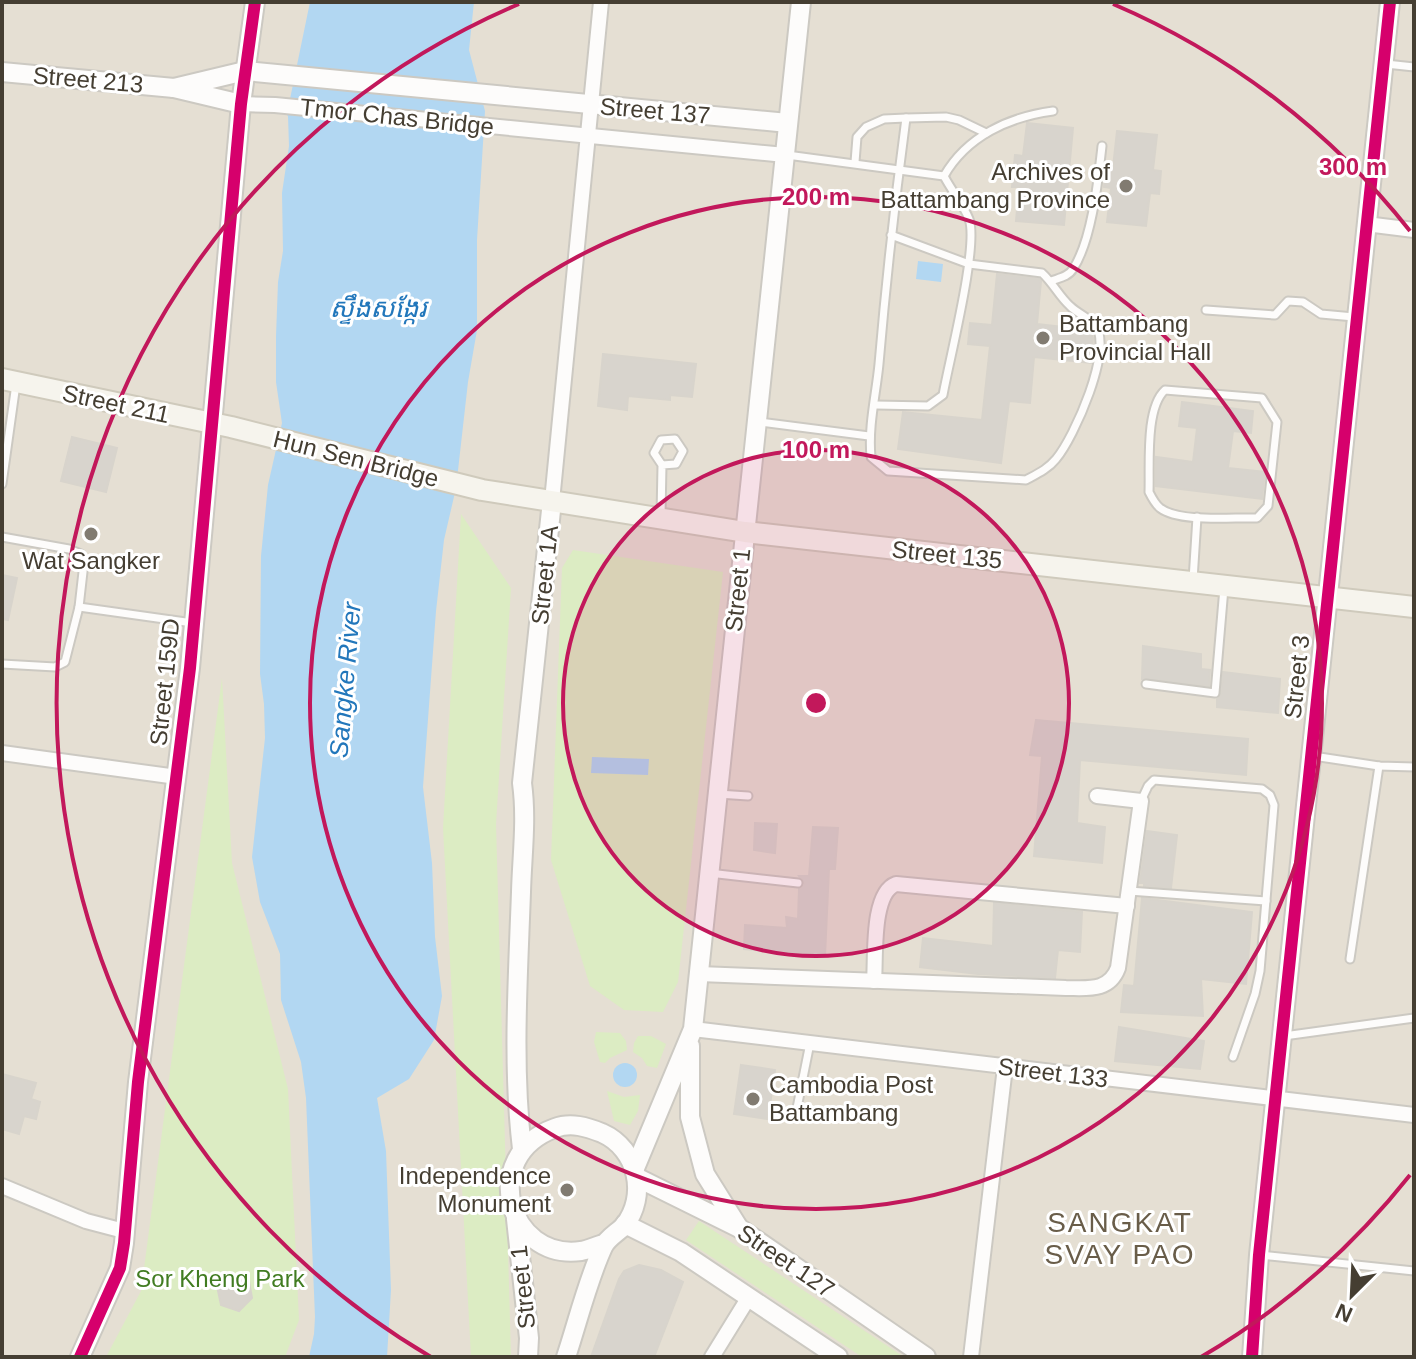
<svg xmlns="http://www.w3.org/2000/svg" width="1416" height="1359" viewBox="0 0 1416 1359" font-family="Arial,'Noto Sans Khmer',sans-serif">
  <rect width="100%" height="100%" fill="#f0ede6"/>
  <rect fill="#e5dfd3" x="2" y="2" width="1412" height="1355"/>
  <g fill="#dcecc3">
    <polygon points="461,514 511,588 496,824 511,1357 471,1357 443,828"/>
    <polygon points="573,550 723,572 678,982 663,1012 624,1010 590,986 551,860 562,568"/>
    <polygon points="222,678 232,863 288,1089 299,1320 285,1357 106,1357 141,1291"/>
    <polygon points="596,1032 620,1033 626,1041 627,1050 610,1058 605,1063 600,1062 594,1042"/>
    <polygon points="638,1036 651,1036 666,1044 657,1068 647,1066 642,1058 633,1052 634,1043"/>
    <polygon points="607,1091 624,1097 640,1095 638,1111 630,1125 614,1121"/>
    <polygon points="699,1221 904,1357 862,1357 686,1240"/>
  </g>
  <g fill="#b2d7f2">
    <polygon points="310,2 474,2 469,50 485,111 477,240 477,330 468,382 456,488 444,540 436,611 423,787 432,863 435,937 442,996 434,1040 409,1079 377,1098 386,1151 391,1290 387,1357 309,1357 314,1334 315,1317 306,1098 301,1062 281,1000 280,954 260,902 252,857 265,738 264,704 260,674 261,556 268,485 282,423 276,382 276,336 278,282 283,251 282,193 289,146 288,116 275,105 290,99"/>
    <polygon points="918,261 943,264 941,282 916,279"/>
    <polygon points="592,757 649,759 648,775 591,773"/>
    <circle cx="625" cy="1075" r="12"/>
  </g>
  <g fill="#d8d4cd" stroke="#d8d4cc" stroke-width="2">
    <polygon points="1027,123 1073,128 1064,225 1016,221 1019,187 1012,187 1015,155 1023,156"/>
    <polygon points="1117,131 1157,135 1153,170 1161,171 1159,194 1150,193 1146,226 1107,222 1111,188 1104,187 1106,166 1113,167"/>
    <polygon points="997,274 1039,279 1041,281 1037,324 1090,330 1093,338 1091,363 1034,357 1030,403 1009,401 1001,463 898,449 903,412 982,420 990,346 968,344 970,323 992,325"/>
    <polygon points="603,354 696,364 692,397 670,395 670,400 628,396 627,410 598,406"/>
    <polygon points="1182,402 1253,411 1251,433 1233,431 1228,468 1265,472 1262,499 1156,486 1156,457 1193,462 1197,428 1179,426"/>
    <polygon points="72,437 117,448 106,492 61,481"/>
    <polygon points="2,575 17,578 8,620 2,619"/>
    <polygon points="1143,646 1201,654 1201,669 1210,670 1209,686 1142,679"/>
    <polygon points="1223,672 1280,679 1278,713 1217,707 1217,699 1221,694"/>
    <polygon points="1036,720 1248,739 1246,775 1080,760 1077,823 1105,827 1102,863 1034,856 1042,756 1030,755"/>
    <polygon points="755,823 777,824 775,853 754,850"/>
    <polygon points="813,827 838,828 835,869 829,869 825,956 744,949 745,925 787,928 786,917 798,919 799,889 804,883 799,876 809,876"/>
    <polygon points="1147,831 1177,835 1171,888 1144,886 1144,883 1140,883"/>
    <polygon points="1142,898 1252,912 1246,984 1201,979 1203,1016 1121,1012 1124,985 1134,986"/>
    <polygon points="994,903 1082,912 1080,952 1058,950 1055,978 978,974 920,967 923,938 993,946"/>
    <polygon points="1119,1027 1204,1041 1200,1069 1115,1061"/>
    <polygon points="741,1065 775,1070 768,1119 734,1114"/>
    <polygon points="2,1074 36,1083 31,1099 40,1102 36,1119 24,1116 19,1134 2,1129"/>
    <polygon points="639,1265 661,1270 683,1282 654,1357 591,1357 619,1279 624,1271"/>
    <polygon points="230,1274 249,1281 252,1298 239,1311 221,1305 217,1286"/>
  </g>
  <g fill="none" stroke-linecap="round" stroke-linejoin="round">
    <g stroke="#ccc9c2" stroke-width="11">
      <g id="service">
        <polyline points="1386,64 1414,67"/>
        <polyline points="787,155 944,176"/>
        <polyline points="855,162 857,137 866,127 884,119 906,118 946,117 959,120 986,133"/>
        <path d="M 944,176 C 967,136 1009,117 1053,111"/>
        <path d="M 891,235 L 969,264 L 1042,273 C 1053,283 1059,296 1070,306 C 1077,313 1089,318 1095,325 C 1114,348 1074,438 1056,459 C 1048,469 1037,474 1026,480 L 888,471 L 871,457 C 868,426 876,395 879,364 C 886,282 895,200 906,118"/>
        <path d="M 1051,281 C 1059,278 1068,277 1073,269 C 1092,240 1098,181 1102,146"/>
        <polyline points="1206,310 1275,315 1288,301 1303,302 1321,314 1354,317"/>
        <path d="M 1165,390 L 1262,398 L 1277,422 L 1268,506 L 1257,518 C 1233,517 1180,523 1160,508 C 1155,504 1152,498 1149,492 C 1150,465 1145,408 1165,390 Z"/>
        <path d="M 876,405 L 928,406 L 943,395 C 949,361 979,245 969,219 C 963,204 951,190 944,176"/>
        <polyline points="760,422 869,436"/>
        <polyline points="2,484 16,384"/>
        <polyline points="661,516 662,465 654,453 661,440 675,439 683,451 676,464 662,465"/>
        <polyline points="2,537 69,549 81,554 84,563 79,607 193,623"/>
        <polyline points="1193,580 1197,517"/>
        <polyline points="2,664 55,667 65,662 79,607"/>
        <polyline points="1146,684 1215,693 1224,588"/>
        <polyline points="1313,756 1379,766 1414,767"/>
        <polyline points="718,794 748,796"/>
        <polyline points="1141,801 1148,786 1154,780 1262,789 1270,795 1274,805 1260,971 1255,994 1233,1057"/>
        <polyline points="709,873 798,883"/>
        <polyline points="1129,891 1266,901"/>
        <polyline points="1350,959 1379,766"/>
        <polyline points="1284,1036 1414,1018"/>
        <polyline points="795,1118 810,1043"/>
        <polyline points="1261,1255 1414,1271"/>
      </g>
    </g>
    <g stroke="#ccc9c2" stroke-width="18">
      <g id="minor">
        <polyline points="241,104 275,105 785,155"/>
        <polyline points="1366,224 1414,230"/>
        <polyline points="552,501 601,2"/>
        <polyline points="2,753 177,777"/>
        <path d="M 699,974 L 1066,988 C 1087,988 1109,992 1118,968 L 1141,801 L 1097,796"/>
        <path d="M 874,981 C 876,958 871,893 896,884 L 1127,906"/>
        <polyline points="693,1029 1414,1115"/>
        <polyline points="2,1186 86,1221 124,1231"/>
        <polyline points="712,1357 749,1297"/>
        <polyline points="971,1357 1005,1067"/>
      </g>
    </g>
    <g stroke="#ccc9c2" stroke-width="22">
      <g id="tertiary">
        <polyline points="2,72 174,88 241,104"/>
        <polyline points="174,88 245,71 788,123"/>
        <polyline points="690,1046 690,1117 705,1174 737,1225"/>
        <path d="M 522,1149 C 512,1064 518,978 521,892 C 522,855 527,820 522,783 L 552,501"/>
        <polyline points="635,1168 693,1029 801,2"/>
        <polyline points="638,1178 739,1228 926,1357"/>
        <polyline points="516,1219 529,1338 528,1357"/>
        <polyline points="625,1224 681,1252 838,1357"/>
        <polyline points="80,1357 120,1268 124,1243 138,1082 190,668 241,104 255,2"/>
        <path d="M 566,1357 C 578,1321 587,1282 603,1247 C 607,1238 617,1233 624,1226 C 648,1196 638,1149 602,1133 C 587,1127 571,1122 555,1128 C 478,1156 508,1261 581,1251 C 588,1250 596,1246 604,1244"/>
        <polyline points="1252,1357 1259,1255 1390,2"/>
      </g>
    </g>
    <g stroke="#cfcabc" stroke-width="24">
      <polyline id="secondary" points="2,379 231,427 482,490 745,532 1414,607"/>
    </g>
    <use href="#service" stroke="#fdfcfb" stroke-width="7"/>
    <use href="#minor" stroke="#fdfcfb" stroke-width="14"/>
    <use href="#tertiary" stroke="#fdfcfb" stroke-width="18"/>
    <use href="#secondary" stroke="#f6f4ed" stroke-width="20"/>
    <g stroke="#fff" stroke-width="17">
      <g id="cycleway">
        <polyline points="80,1357 120,1268 124,1243 138,1082 190,668 241,104 255,2"/>
        <polyline points="1252,1357 1259,1255 1390,2"/>
      </g>
    </g>
    <use href="#cycleway" stroke="#d6006c" stroke-width="12"/>
  </g>
  <circle cx="816" cy="703" r="253" fill="#c2185b" fill-opacity=".12"/>
  <g fill="none" stroke="#c2185b" stroke-width="4">
    <circle cx="816" cy="703" r="253"/>
    <circle cx="816" cy="703" r="506"/>
    <path d="M1410 1175A759 759 0 0 1 1201 1357M431 1357A759 759 0 0 1 519 4M1113 4A759 759 0 0 1 1410 231"/>
  </g>
  <g fill="#817b71" stroke="#fff" stroke-width="3">
    <circle cx="1126" cy="186" r="8"/>
    <circle cx="1043" cy="338" r="8"/>
    <circle cx="91" cy="534" r="8"/>
    <circle cx="753" cy="1099" r="8"/>
    <circle cx="567" cy="1190" r="8"/>
  </g>
  <g text-anchor="middle" stroke-width="6" stroke-linejoin="round" paint-order="stroke">
    <g font-size="24" fill="#453e32" stroke="#fff">
      <text transform="translate(88 80) rotate(5)" y="8">Street 213</text>
      <text transform="translate(655 111) rotate(5)" y="8">Street 137</text>
      <text transform="translate(397 117) rotate(6)" y="8">Tmor Chas Bridge</text>
      <text transform="translate(116 404) rotate(12)" y="8">Street 211</text>
      <text transform="translate(356 459) rotate(14)" y="8">Hun Sen Bridge</text>
      <text transform="translate(947 555) rotate(6)" y="8">Street 135</text>
      <text transform="translate(545 575) rotate(-84)" y="8">Street 1A</text>
      <text transform="translate(738 590) rotate(-84)" y="8">Street 1</text>
      <text transform="translate(1297 677) rotate(-84)" y="8">Street 3</text>
      <text transform="translate(165 682) rotate(-84)" y="8">Street 159D</text>
      <text transform="translate(1053 1073) rotate(7)" y="8">Street 133</text>
      <text transform="translate(786 1261) rotate(34)" y="8">Street 127</text>
      <text transform="translate(523 1287) rotate(-96)" y="8">Street 1</text>
    </g>
    <g font-size="24" fill="#453e32" stroke="#fff" text-anchor="end">
      <text x="1110" y="180">Archives of<tspan x="1110" dy="28">Battambang Province</tspan></text>
      <text x="1059" y="332" text-anchor="start">Battambang<tspan x="1059" dy="28">Provincial Hall</tspan></text>
      <text x="91" y="569" text-anchor="middle">Wat Sangker</text>
      <text x="769" y="1093" text-anchor="start">Cambodia Post<tspan x="769" dy="28">Battambang</tspan></text>
      <text x="551" y="1184">Independence<tspan x="551" dy="28">Monument</tspan></text>
    </g>
    <g font-size="24" fill="#417c21" stroke="#fff">
      <text x="220" y="1287">Sor Kheng Park</text>
    </g>
    <g font-size="26" font-style="italic" fill="#27b" stroke="#fff">
      <text x="378" y="317">ស្ទឹងសង្កែរ</text>
      <text transform="translate(345 680) rotate(-85)" y="9">Sangke River</text>
    </g>
    <g font-size="28" letter-spacing="2" fill="#695d49" stroke="#fff">
      <text x="1120" y="1232">SANGKAT<tspan x="1120" dy="32">SVAY PAO</tspan></text>
    </g>
  </g>
  <circle cx="816" cy="703" r="12" fill="#c2185b" stroke="#fff" stroke-width="4"/>
  <g font-size="24" text-anchor="middle" font-weight="bold" fill="#c2185b" stroke="#fff" stroke-width="6" stroke-linejoin="round" paint-order="stroke">
    <text x="1353" y="175">300 m</text>
    <text x="816" y="205">200 m</text>
    <text x="816" y="458">100 m</text>
  </g>
  <rect width="1416" height="1359" fill="none" stroke="#453e32" stroke-width="8"/>
  <g transform="translate(1352 1295) rotate(204)" stroke="#ffffff" stroke-width="6" paint-order="stroke">
  <path d="M0-6L14 30L0 20L-14 30Z" fill="#453e32"/>
  <text y="-12" font-size="22" font-weight="bold" text-anchor="middle" fill="#453e32">N</text>
  </g>
</svg>
